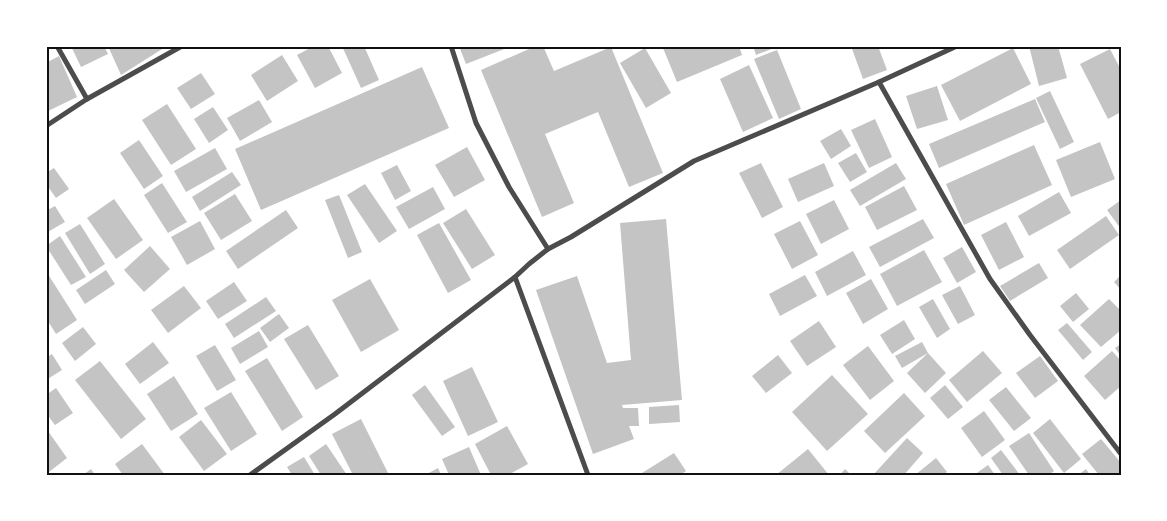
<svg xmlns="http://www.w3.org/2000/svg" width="1167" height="521" viewBox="0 0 1167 521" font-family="'DejaVu Sans',sans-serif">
  <rect width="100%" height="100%" fill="#fff"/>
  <g fill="#c4c4c4">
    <polygon points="71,46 104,46 108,54 81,67"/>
    <polygon points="108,46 167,46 121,75"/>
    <polygon points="314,46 328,46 342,73 315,88 297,55"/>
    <polygon points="342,46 364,46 379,80 361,88"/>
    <polygon points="459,46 512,46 466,64"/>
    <polygon points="536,46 543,46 554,71 611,47 663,173 629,187 598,112 545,134 574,203 542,217 481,70"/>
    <polygon points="667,46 739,46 742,55 677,82 663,48"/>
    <polygon points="753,46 779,46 756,55"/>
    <polygon points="851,46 878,46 887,70 863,79"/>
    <polygon points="1029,46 1058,46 1067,78 1039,86"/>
    <polygon points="645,48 671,93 646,108 620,63"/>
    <polygon points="1013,48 1031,84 960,121 941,85"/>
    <polygon points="1110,49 1121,70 1121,112 1108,119 1080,64"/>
    <polygon points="777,50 801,109 779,119 754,59"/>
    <polygon points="282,55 298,81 267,101 251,75"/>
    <polygon points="59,56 77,97 46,112 46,63"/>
    <polygon points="749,65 773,118 743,132 720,79"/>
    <polygon points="422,67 449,128 261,210 235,149"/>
    <polygon points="201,73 215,94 191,109 177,88"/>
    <polygon points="937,86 948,120 917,129 906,96"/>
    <polygon points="1050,91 1074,142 1060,149 1036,98"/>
    <polygon points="1035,99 1045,122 939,168 929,144"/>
    <polygon points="259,100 272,122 240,141 227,118"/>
    <polygon points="167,104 196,149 171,165 142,120"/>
    <polygon points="213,107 228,130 209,143 194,119"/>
    <polygon points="875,119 892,157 869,168 851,130"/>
    <polygon points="841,129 851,146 831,159 820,141"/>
    <polygon points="139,140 163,176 144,189 120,153"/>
    <polygon points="1100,142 1115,179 1071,197 1056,160"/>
    <polygon points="1034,145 1052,185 964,225 946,184"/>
    <polygon points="467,147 485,180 454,197 435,165"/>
    <polygon points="215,148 227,169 186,192 174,171"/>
    <polygon points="856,153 867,172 850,182 838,163"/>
    <polygon points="761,163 783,207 762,218 739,173"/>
    <polygon points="824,163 834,186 798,202 788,179"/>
    <polygon points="896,163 906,179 860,206 850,190"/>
    <polygon points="397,165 411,191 395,200 381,173"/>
    <polygon points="54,168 69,189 56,198 46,184 46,173"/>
    <polygon points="232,172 241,185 200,211 192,197"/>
    <polygon points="162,183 187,222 168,233 144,195"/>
    <polygon points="365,184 397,231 379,243 347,195"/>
    <polygon points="904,186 917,210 877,230 865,207"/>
    <polygon points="433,187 445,209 409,229 396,207"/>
    <polygon points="1059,192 1071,213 1029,236 1018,216"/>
    <polygon points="235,194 252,221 221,240 204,213"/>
    <polygon points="339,195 362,252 348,258 325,200"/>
    <polygon points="114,199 143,240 116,259 87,218"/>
    <polygon points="834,200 849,229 821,244 806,214"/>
    <polygon points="1121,200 1121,229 1107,210"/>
    <polygon points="55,206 65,222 46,233 46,211"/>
    <polygon points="466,209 495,255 472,269 443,223"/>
    <polygon points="286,210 298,228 238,269 226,251"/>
    <polygon points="1106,216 1119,235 1070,269 1057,250"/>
    <polygon points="666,219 682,400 622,405 623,408 638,408 639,426 629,426 634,439 593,454 536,290 577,276 607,363 631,360 620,223"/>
    <polygon points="923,219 934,238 880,267 869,247"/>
    <polygon points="200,221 215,249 187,265 171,237"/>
    <polygon points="800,221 818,255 792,269 774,234"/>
    <polygon points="1006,222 1024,257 999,270 981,235"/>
    <polygon points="439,223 471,280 448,293 417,235"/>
    <polygon points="80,224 105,264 90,274 65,233"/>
    <polygon points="60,236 86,277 71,285 46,246"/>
    <polygon points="150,246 170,269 144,292 124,270"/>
    <polygon points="962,247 976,272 957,283 943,258"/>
    <polygon points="924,250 942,282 897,306 880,274"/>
    <polygon points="853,251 866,275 827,296 815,272"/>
    <polygon points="1039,263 1048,278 1010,301 1000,286"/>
    <polygon points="106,270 115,284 85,304 76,290"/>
    <polygon points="46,271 77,320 56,334 46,318"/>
    <polygon points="805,275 817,296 780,316 769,294"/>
    <polygon points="1121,275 1121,290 1114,282"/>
    <polygon points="370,279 399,330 361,352 332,300"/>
    <polygon points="871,279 888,309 863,324 846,293"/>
    <polygon points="234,282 247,301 218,319 206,301"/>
    <polygon points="184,286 201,308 168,333 151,310"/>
    <polygon points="960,286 975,315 958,324 942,295"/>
    <polygon points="1076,293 1089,309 1073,322 1060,306"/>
    <polygon points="266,297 276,311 234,338 225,324"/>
    <polygon points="933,299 950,329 937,338 919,307"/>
    <polygon points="1109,299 1121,311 1121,330 1101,347 1080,325"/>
    <polygon points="279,314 289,328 270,342 260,328"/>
    <polygon points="904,320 915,339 892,354 880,335"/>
    <polygon points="819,321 836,347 807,366 790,341"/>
    <polygon points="1067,323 1092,352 1083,360 1058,330"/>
    <polygon points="308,325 339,376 316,390 284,339"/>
    <polygon points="83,327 96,344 75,361 62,343"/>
    <polygon points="259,331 268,347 240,364 231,348"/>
    <polygon points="153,342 169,363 140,384 125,364"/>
    <polygon points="922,342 928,353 946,373 925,393 907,373 928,353 902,368 895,356"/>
    <polygon points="1121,344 1121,356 1115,348"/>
    <polygon points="215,345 236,380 217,391 196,356"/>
    <polygon points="868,346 894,381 870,400 843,365"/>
    <polygon points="983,351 1002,373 967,402 949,380"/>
    <polygon points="1112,351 1121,361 1121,386 1105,400 1084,376"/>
    <polygon points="52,354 62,370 46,380 46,358"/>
    <polygon points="778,355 792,373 766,393 752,376"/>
    <polygon points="1040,356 1058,381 1035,398 1016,373"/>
    <polygon points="267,358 303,417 282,431 245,371"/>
    <polygon points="100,361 146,419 121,439 75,380"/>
    <polygon points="472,367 498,422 468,436 443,381"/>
    <polygon points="832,375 868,414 827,451 792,412"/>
    <polygon points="174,376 198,414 171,431 147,394"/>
    <polygon points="425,385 455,427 442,436 412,395"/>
    <polygon points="945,385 963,407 948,419 930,398"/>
    <polygon points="1006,387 1031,418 1014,431 989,400"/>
    <polygon points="56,388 73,413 55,425 46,413 46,395"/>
    <polygon points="231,392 257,434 231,451 204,408"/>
    <polygon points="904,393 925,416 885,453 864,431"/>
    <polygon points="679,405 680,422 649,424 649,407"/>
    <polygon points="984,411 1005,440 982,457 961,428"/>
    <polygon points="361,419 389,475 353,475 332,434"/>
    <polygon points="1050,419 1081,459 1064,473 1033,433"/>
    <polygon points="201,420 227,454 204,471 179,437"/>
    <polygon points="507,426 528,464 508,475 491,475 475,444"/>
    <polygon points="48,431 67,458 49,472 46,469 46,432"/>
    <polygon points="1029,433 1054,471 1049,475 1029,475 1009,446"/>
    <polygon points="907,438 923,453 904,475 873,475"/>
    <polygon points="1101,439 1121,463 1121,475 1099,475 1082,454"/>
    <polygon points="142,444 165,475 123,475 115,464"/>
    <polygon points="326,444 347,475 321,475 309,456"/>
    <polygon points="469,447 481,475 449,475 442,459"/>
    <polygon points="808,449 829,475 776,475"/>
    <polygon points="1001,450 1020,475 1003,475 991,458"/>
    <polygon points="674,453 686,471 680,475 643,475 642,473"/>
    <polygon points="304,457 315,475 292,475 287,467"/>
    <polygon points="936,458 947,472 943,475 915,475"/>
    <polygon points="988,465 995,475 974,475"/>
    <polygon points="438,468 441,475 425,475"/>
    <polygon points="91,469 95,475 83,475"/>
    <polygon points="845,469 851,475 840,475"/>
    <polygon points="1086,469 1090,475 1078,475"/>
  </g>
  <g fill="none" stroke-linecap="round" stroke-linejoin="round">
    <g stroke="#4c4c4c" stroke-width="5">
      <polyline points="57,46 87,99"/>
      <polyline points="451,46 476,123 509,187 548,249"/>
      <polyline points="879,82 990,279 1030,335 1121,454"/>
      <polyline points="46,126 87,99 182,46"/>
      <polyline points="515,277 588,475"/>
      <polyline points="250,475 335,414 515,277 529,264 548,249 571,237 694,161 879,82 957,46"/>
    </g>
  </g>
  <rect width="1167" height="521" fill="none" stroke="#ffffff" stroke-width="95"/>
  <rect x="48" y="48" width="1072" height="426" fill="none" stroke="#111" stroke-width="2"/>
</svg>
